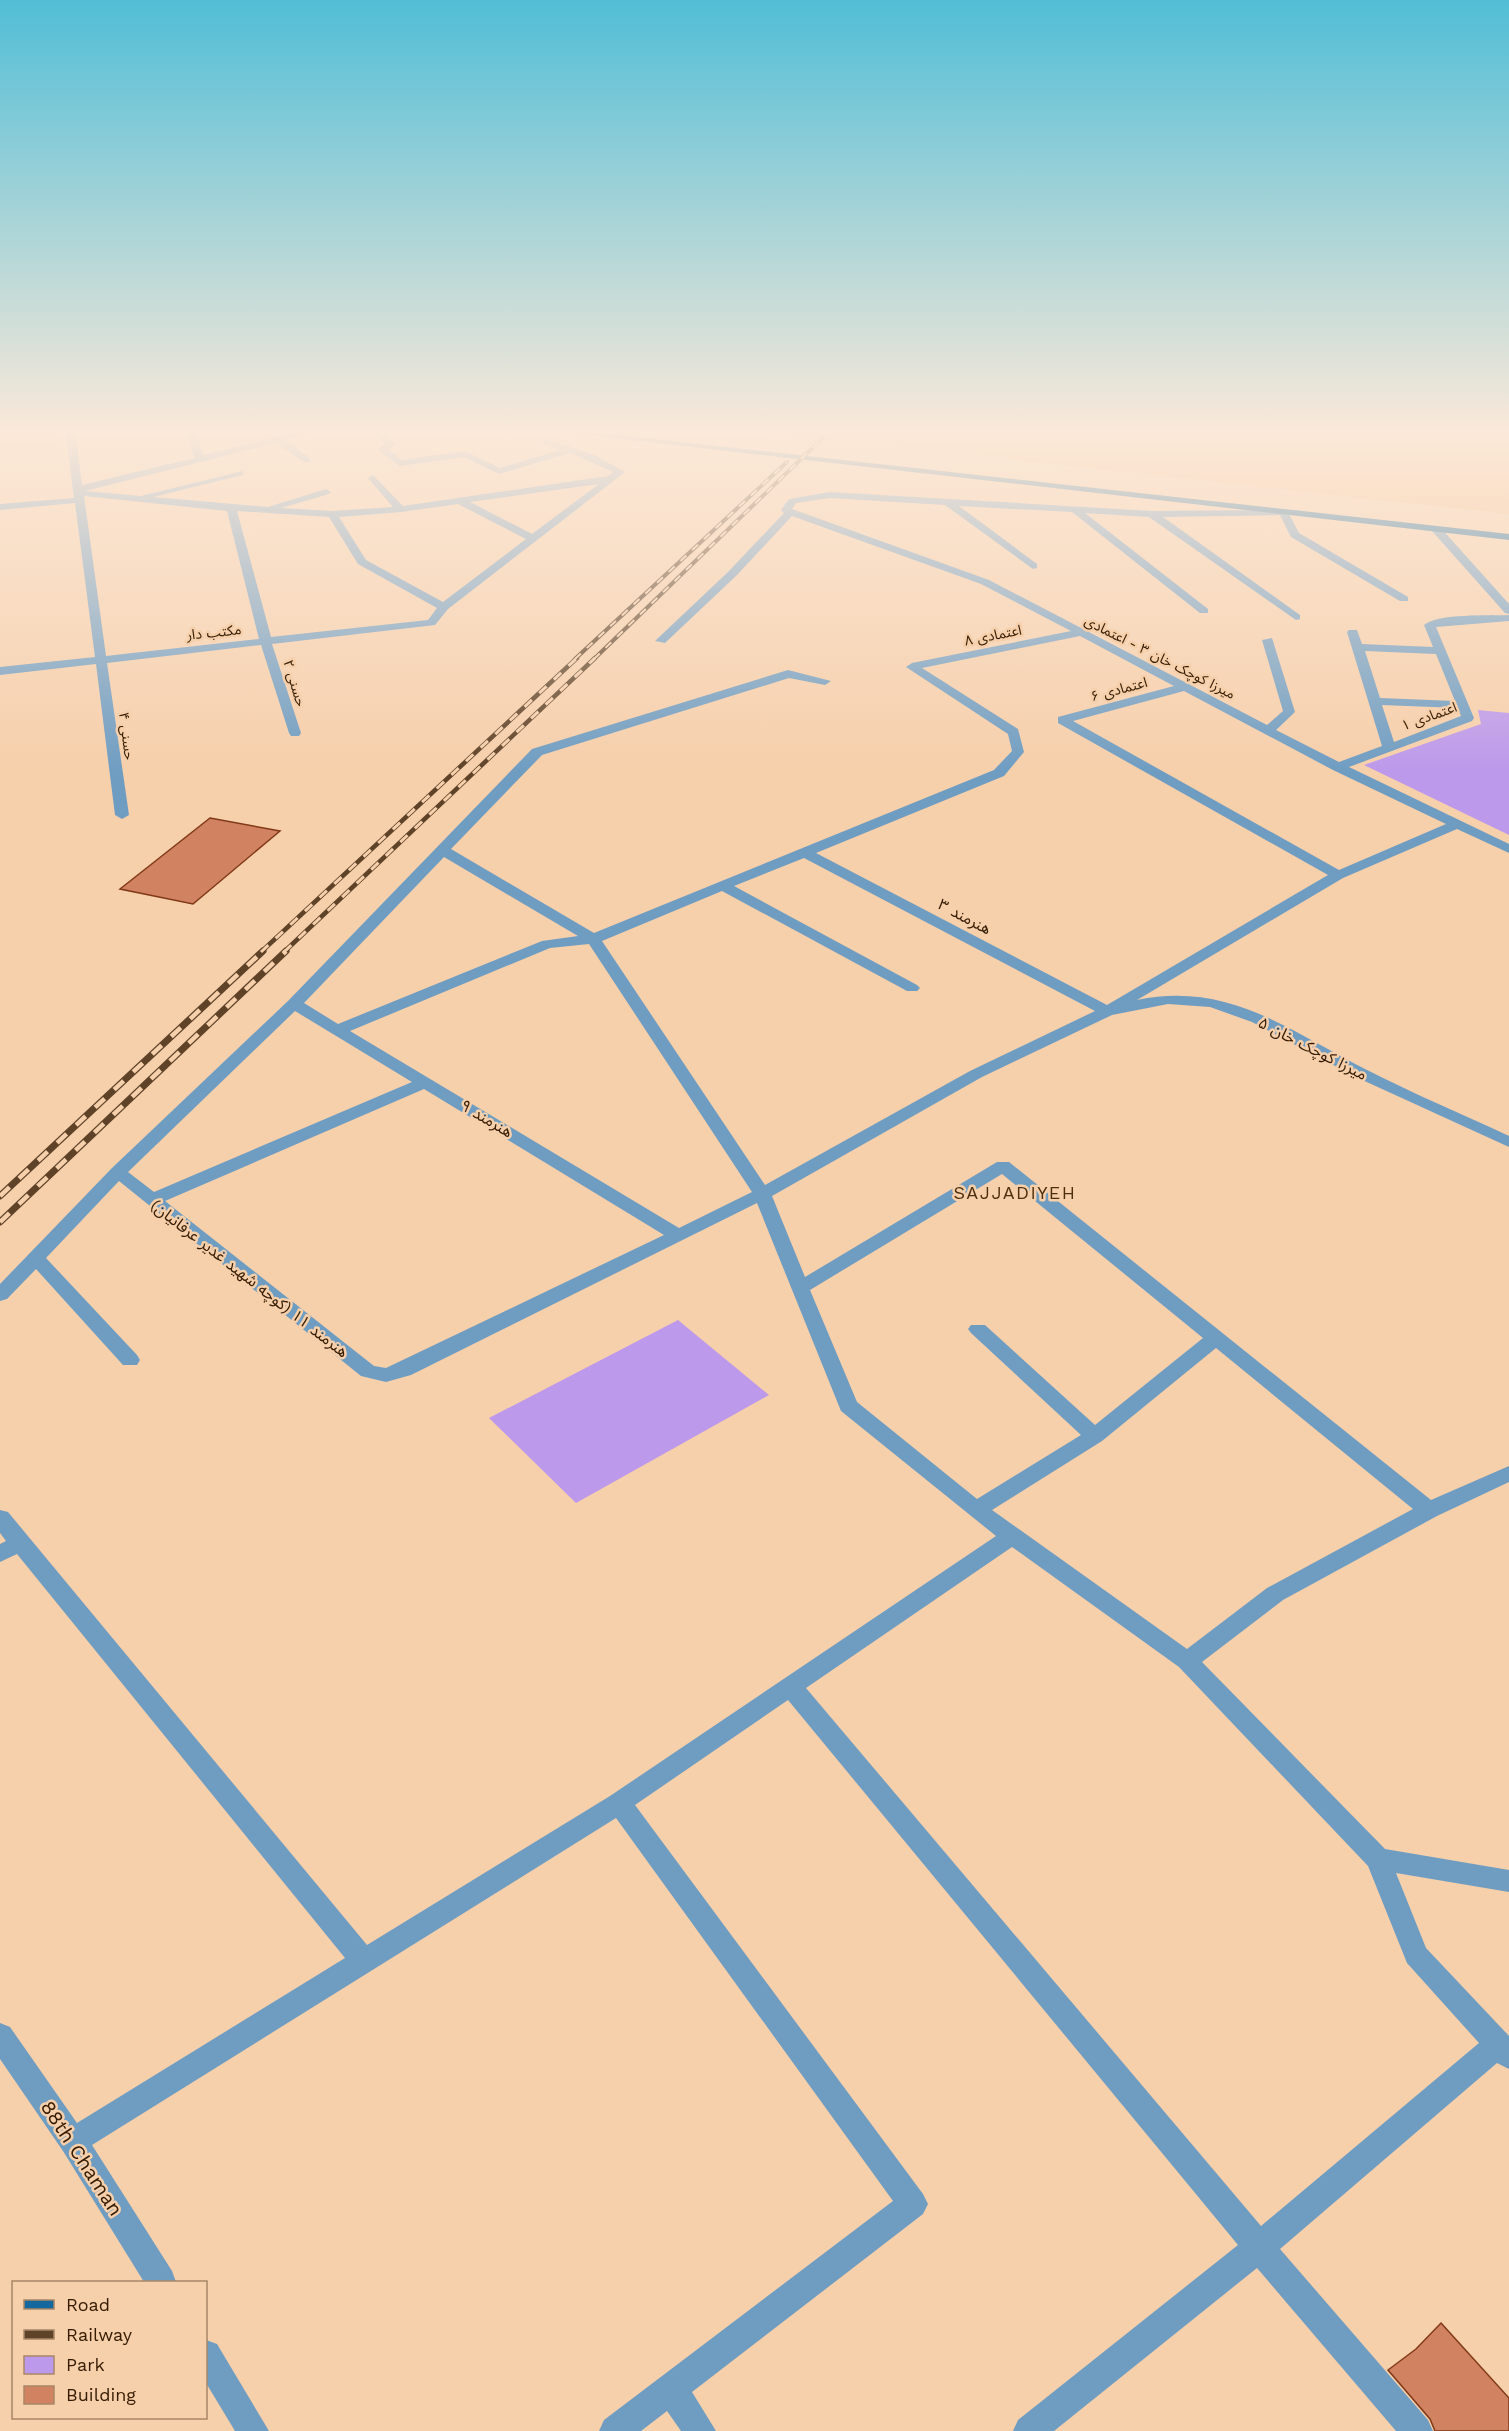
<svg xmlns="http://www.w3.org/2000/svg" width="1509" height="2431" viewBox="0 0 1509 2431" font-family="'Work Sans','Noto Sans Arabic',sans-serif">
  <rect width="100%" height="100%" fill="#f6cfab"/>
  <g fill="#f8bf8b">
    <polygon points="0,430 56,430 57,448 3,453 0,447"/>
    <polygon points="740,430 1509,430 1509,514"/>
  </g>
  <g fill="#bd99eb">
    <polygon points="1478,710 1509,713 1509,835 1364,765 1481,724"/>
    <polygon points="678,1320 769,1395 576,1503 489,1418"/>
  </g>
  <g fill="#d18261" stroke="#813a18" stroke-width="1.5">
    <polygon points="210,818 280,831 193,904 120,889"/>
    <polygon points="1441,2323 1509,2398 1509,2431 1435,2431 1430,2419 1388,2370 1416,2349"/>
  </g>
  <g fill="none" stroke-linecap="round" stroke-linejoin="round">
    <g fill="#6f9dc2" fill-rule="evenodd">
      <path d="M 65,430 L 75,430 L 82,485 L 194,458 L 187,430 L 196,430 L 203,455 L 304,430 L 320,430 L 285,440 L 310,458 L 310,462 L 304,462 L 276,443 L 85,491 L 141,496 L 243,471 L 243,475 L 153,497 L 268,507 L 326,489 L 331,492 L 329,494 L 281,508 L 332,511 L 393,507 L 368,478 L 373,475 L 403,506 L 608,476 L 613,472 L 570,453 L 499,474 L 464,457 L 400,466 L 378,450 L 385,443 L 379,439 L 384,436 L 396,443 L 389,450 L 402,460 L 465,451 L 500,468 L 560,450 L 543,444 L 543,440 L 546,439 L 594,455 L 625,472 L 448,609 L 435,625 L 272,644 L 301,733 L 299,736 L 291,736 L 289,733 L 261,645 L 107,663 L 129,815 L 122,819 L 115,815 L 96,664 L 0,675 L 0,667 L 95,657 L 75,503 L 0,510 L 0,504 L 74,498 ZM 599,484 L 532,534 L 470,502 ZM 84,496 L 227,511 L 259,639 L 106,656 ZM 458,504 L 526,539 L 443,602 L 366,560 L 339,517 L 401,512 ZM 237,511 L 329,517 L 358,564 L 437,608 L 428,620 L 271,637 Z"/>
      <path d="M 830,492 L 1152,511 L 1287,510 L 1299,533 L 1408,597 L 1408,601 L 1400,601 L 1291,537 L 1280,515 L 1163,517 L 1300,615 L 1300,619 L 1296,620 L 1149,517 L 1085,513 L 1208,609 L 1208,613 L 1200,613 L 1072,512 L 959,506 L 1037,564 L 1037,568 L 1033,569 L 945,505 L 830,498 L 796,503 L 792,509 L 989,580 L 1267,725 L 1283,711 L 1262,640 L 1272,638 L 1295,712 L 1276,730 L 1339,762 L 1382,746 L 1347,632 L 1349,630 L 1357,630 L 1362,644 L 1433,647 L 1424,625 C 1438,613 1489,616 1509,615 L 1509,621 L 1436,627 L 1474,718 L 1472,721 L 1349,767 L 1509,844 L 1509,853 L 1457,829 L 1343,878 L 1137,1000 C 1229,981 1290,1031 1367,1070 C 1414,1094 1462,1114 1509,1136 L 1509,1147 L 1358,1078 L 1252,1022 L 1210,1007 L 1168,1004 L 1112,1015 L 982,1077 L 772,1196 L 805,1277 L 997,1162 L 1009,1162 L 1431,1500 L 1509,1466 L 1509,1482 L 1437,1516 L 1283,1600 L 1202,1662 L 1385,1849 L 1509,1870 L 1509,1892 L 1396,1873 L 1426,1948 L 1509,2036 L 1509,2069 L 1497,2063 L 1280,2249 L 1428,2420 L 1433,2431 L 1396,2431 L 1257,2268 L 1054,2431 L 1013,2431 L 1018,2420 L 1238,2245 L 788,1700 L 635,1805 L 923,2194 L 928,2204 L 923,2214 L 692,2392 L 716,2431 L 681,2431 L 667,2411 L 641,2431 L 599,2431 L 604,2420 L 893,2201 L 616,1818 L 92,2145 L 172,2271 L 176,2282 L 144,2282 L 63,2151 L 0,2059 L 0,2023 L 10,2027 L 77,2123 L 345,1958 L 17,1554 L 0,1562 L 0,1544 L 6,1541 L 0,1533 L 0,1510 L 8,1512 L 367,1945 L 610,1796 L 996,1536 L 841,1411 L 757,1203 L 411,1375 L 386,1382 L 361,1376 L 119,1181 L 46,1258 L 137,1355 L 140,1360 L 137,1365 L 123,1365 L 36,1269 L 7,1299 L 0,1301 L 0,1284 L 112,1168 L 288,1001 L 532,749 L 788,670 L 831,681 L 825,685 L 789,678 L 542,755 L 451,849 L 594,933 L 994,770 L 1012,751 L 1008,734 L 906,667 L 912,663 L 1071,631 L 981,584 L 792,516 L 737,575 L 665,643 L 655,641 L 729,571 L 784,513 L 781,510 L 789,499 ZM 1080,636 L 1174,686 L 1058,717 L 1058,723 L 1328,875 L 1107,1005 L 816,853 L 1004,776 L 1024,752 L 1018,729 L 922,668 ZM 1365,651 L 1436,654 L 1455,701 L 1380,698 ZM 1184,691 L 1333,770 L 1446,824 L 1339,870 L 1073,721 ZM 1382,705 L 1458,708 L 1461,716 L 1394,742 ZM 444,857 L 578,936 L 542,941 L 338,1024 L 304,1003 ZM 804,858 L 1095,1011 L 970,1071 L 765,1185 L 602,941 L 722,891 L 907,991 L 917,991 L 920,988 L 917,985 L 734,886 ZM 589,944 L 752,1192 L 679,1228 L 350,1031 L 550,948 ZM 295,1011 L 412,1082 L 154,1192 L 128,1172 ZM 424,1089 L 664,1235 L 386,1368 L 374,1366 L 165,1201 ZM 1002,1174 L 1203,1338 L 1095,1425 L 985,1325 L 971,1325 L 968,1329 L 971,1333 L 1081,1435 L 977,1499 L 857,1402 L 810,1290 ZM 1216,1348 L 1413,1509 L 1267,1588 L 1187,1649 L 992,1510 L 1102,1441 ZM 1012,1547 L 1179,1667 L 1368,1866 L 1407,1963 L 1479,2043 L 1261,2226 L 806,1688 Z"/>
      <polygon points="1432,527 1440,527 1509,604 1509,614 1505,613 1432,531"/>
      <polygon points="206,2340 217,2344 269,2431 235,2431 206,2383"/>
    </g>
    <polygon fill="#15689d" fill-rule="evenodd" points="543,430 574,430 1509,534 1509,540"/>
    <g stroke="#5f4328" stroke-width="4">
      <g id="rail-far2">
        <polyline points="575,659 787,462"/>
        <polyline points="594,659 831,430"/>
      </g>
    </g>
    <g stroke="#5f4328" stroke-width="4.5">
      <g id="rail-far1">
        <polyline points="261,952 577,658"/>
        <polyline points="284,952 595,658"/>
      </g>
    </g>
    <g stroke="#5f4328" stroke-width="7">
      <g id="rail">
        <polyline points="0,1196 263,951"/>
        <polyline points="0,1222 286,951"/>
      </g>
    </g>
    <use href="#rail-far2" stroke="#f6cfab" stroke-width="2" stroke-dasharray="8" stroke-linecap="butt"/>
    <use href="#rail-far1" stroke="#f6cfab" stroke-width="3" stroke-dasharray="10" stroke-linecap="butt"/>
    <use href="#rail" stroke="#f6cfab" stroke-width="4.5" stroke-dasharray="13" stroke-linecap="butt"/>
  </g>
  <linearGradient id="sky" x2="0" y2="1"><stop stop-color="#51bed6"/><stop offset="0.56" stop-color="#fbe9d9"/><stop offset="1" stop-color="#fbe9d9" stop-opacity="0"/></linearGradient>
  <rect width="1509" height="771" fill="url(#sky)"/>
  <g text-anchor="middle" stroke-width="5" stroke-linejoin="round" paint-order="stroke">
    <g font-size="14" fill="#341b02" stroke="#f6cfab">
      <text transform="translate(214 632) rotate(-6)" y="5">مکتب دار</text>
      <text transform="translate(993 635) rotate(-11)" y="5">اعتمادی ۸</text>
      <text transform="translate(1160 657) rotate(27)" y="5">میرزا کوچک خان ۳ - اعتمادی</text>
      <text transform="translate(295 683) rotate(73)" y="5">حسنی ۲</text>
      <text transform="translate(1119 689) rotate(-15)" y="5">اعتمادی ۶</text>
      <text transform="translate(1429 716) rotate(-20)" y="5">اعتمادی ۱</text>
      <text transform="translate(127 736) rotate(83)" y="5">حسنی ۴</text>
    </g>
    <g font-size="16" fill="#341b02" stroke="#f6cfab">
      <text transform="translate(965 916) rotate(28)" y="6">هنرمند ۳</text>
      <text transform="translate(1313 1048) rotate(27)" y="6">میرزا کوچک خان ۵</text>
      <text transform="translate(487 1118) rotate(31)" y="6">هنرمند ۹</text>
      <text transform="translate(250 1278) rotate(38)" y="6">هنرمند ۱۱ (کوچه شهید غدیر عرفانیان)</text>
    </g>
    <g font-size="18" letter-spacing="1.5" fill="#4e2f0d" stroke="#f6cfab">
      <text x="1015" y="1199">SAJJADIYEH</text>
    </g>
    <g font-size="20" fill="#341b02" stroke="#f6cfab">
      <text transform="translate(82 2158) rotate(57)" y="7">88th Chaman</text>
    </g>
  </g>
  <rect x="12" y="2281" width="195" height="138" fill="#f6cfab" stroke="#a88767" stroke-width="1.5"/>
  <rect x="24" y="2300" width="30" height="9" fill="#15689d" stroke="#a88767" stroke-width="1.5"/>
  <text x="66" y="2311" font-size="18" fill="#341b02">Road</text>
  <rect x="24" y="2330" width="30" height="9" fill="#5f4328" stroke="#a88767" stroke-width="1.5"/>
  <text x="66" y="2341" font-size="18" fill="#341b02">Railway</text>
  <rect x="24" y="2356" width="30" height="18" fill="#bd99eb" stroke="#a88767" stroke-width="1.5"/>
  <text x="66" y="2371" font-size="18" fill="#341b02">Park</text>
  <rect x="24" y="2386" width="30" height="18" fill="#d18261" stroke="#a88767" stroke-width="1.5"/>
  <text x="66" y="2401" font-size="18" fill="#341b02">Building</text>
</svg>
